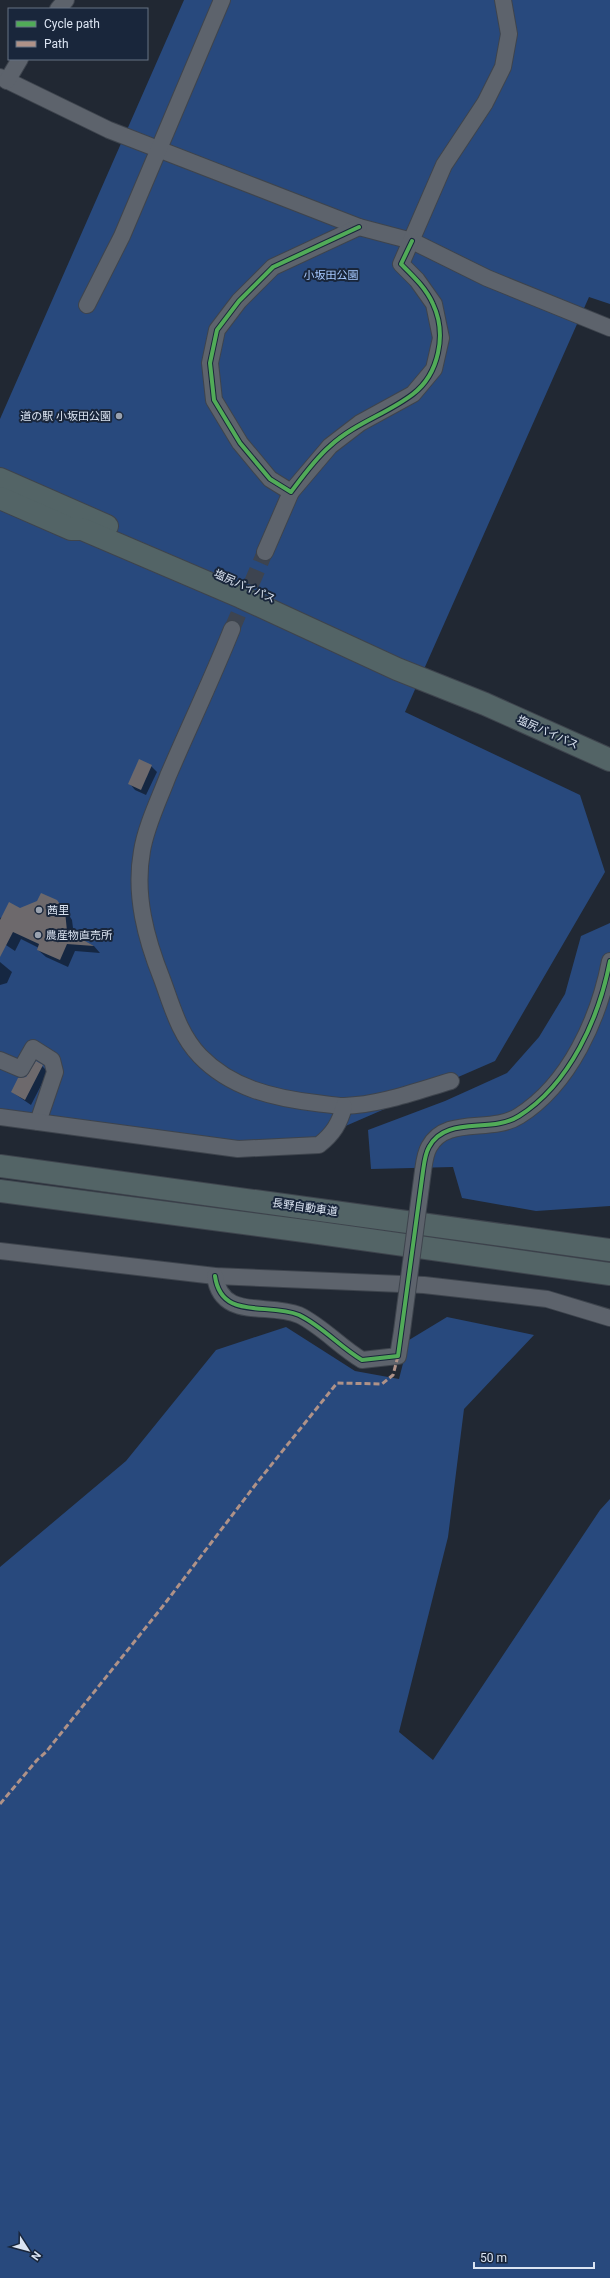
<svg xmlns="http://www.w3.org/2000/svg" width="610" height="2278" viewBox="0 0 610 2278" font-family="Roboto,'Noto Sans JP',sans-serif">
  <rect width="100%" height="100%" fill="#212833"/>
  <g fill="#28497d">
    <polygon points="184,0 610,0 610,304 589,297 405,712 580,795 605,872 495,1061 318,1138 234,1141 0,1111 0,419"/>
    <polygon points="610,923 610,1206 536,1211 462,1198 453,1167 371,1169 368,1130 445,1101 507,1073 539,1037 565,994 581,936"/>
    <polygon points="447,1317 534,1335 464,1409 448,1537 399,1732 433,1760 600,1510 610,1499 610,2278 0,2278 0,1567 126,1461 216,1350 286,1327 355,1371 399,1379 409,1340"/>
  </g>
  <g fill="#0007">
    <polygon points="151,766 157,772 146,795 135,790 130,784"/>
    <polygon points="42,894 56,901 65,909 72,920 74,936 94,946 100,953 75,951 68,967 46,957 38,950 39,948 21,939 15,951 0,941 0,918 37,902"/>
    <polygon points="0,962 12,972 7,983 0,985"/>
    <polygon points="42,1066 48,1072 31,1105 12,1092"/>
  </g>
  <g fill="#6d696c">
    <polygon points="139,759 152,765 141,790 128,784"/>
    <polygon points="41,893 57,900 65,911 67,931 94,946 67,944 60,960 37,950 39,944 13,932 0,957 0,920 9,902 20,908 37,901"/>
    <polygon points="36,1061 43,1065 25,1100 11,1092 18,1078 26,1077"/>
  </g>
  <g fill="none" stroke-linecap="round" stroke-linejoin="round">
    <polyline stroke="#3d4450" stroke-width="16" stroke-dasharray="16 8" stroke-linecap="butt" points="232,629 265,552"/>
    <g stroke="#3e444d" stroke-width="18">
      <g id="minor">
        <polyline points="58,9 66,0"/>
        <polyline points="0,77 109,130 359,227 412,241 487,278 610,328"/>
        <polyline points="7,81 20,59"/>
        <polyline points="87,305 122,236 222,0"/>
        <polyline points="291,492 270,479 240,443 214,400 210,363 217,330 239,301 273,267 359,227"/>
        <polyline points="265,552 291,492 330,446 360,423 413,394 434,369 441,338 434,304 417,280 401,264 444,165 485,103 503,67 509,34 503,0"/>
        <path d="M 232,629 C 212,679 189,727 168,776 C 159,800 146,826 142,851 C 134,895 146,939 162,979 C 172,1006 179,1034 200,1056 C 231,1088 273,1098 316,1103 C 325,1104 335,1106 344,1106 C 380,1105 417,1091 451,1081"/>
        <polyline points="0,1060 21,1069 33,1048 52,1060 55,1072 38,1122"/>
        <path d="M 0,1117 L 238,1149 L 319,1145 C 333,1134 340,1123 344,1106"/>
        <path d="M 423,1171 C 424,1164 425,1154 429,1147 C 446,1115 491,1134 519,1116 C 570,1084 599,1018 610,961"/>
        <polyline points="0,1251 215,1276 424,1285 547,1299 610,1318"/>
        <path d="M 215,1276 C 221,1321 268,1302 299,1315 C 322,1326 340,1347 362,1360 L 398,1356 L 402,1331"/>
      </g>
    </g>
    <g stroke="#3e444d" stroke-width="24">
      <g id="highway">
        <polyline points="0,479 107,526"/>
        <polyline points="0,498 71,529 82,529 241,597 397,669 485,704 610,760"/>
        <polyline points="0,1166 610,1250"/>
        <polyline points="0,1191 312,1232 610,1274"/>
      </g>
    </g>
    <use href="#minor" stroke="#5d636c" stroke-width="16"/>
    <use href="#highway" stroke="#536466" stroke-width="22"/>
    <g stroke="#3e444d" stroke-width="18" stroke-linecap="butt">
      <polyline id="minor-bridge" points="402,1331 423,1171"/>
    </g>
    <use href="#minor-bridge" stroke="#5d636c" stroke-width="16"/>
    <polyline stroke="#af9288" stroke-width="3" stroke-dasharray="6 3" stroke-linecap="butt" points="0,1804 37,1760 46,1752 163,1606 256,1484 337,1383 382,1384 393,1375 398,1356"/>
    <g stroke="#19263b" stroke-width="6">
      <g id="cycleway">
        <path d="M 359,227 L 273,267 L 239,301 L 217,330 L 210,363 L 214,400 L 240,443 L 270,479 L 291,492 C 303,476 315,459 330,446 C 355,423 387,414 413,394 C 439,374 447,334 433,304 C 426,288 413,276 401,264 L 412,241"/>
        <path d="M 215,1276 C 221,1321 268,1302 299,1315 C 322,1326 340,1347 362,1360 L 398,1356 L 423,1171 C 424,1164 425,1154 429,1147 C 446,1115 491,1134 519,1116 C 570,1084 599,1018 610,961"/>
      </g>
    </g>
    <use href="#cycleway" stroke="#51ab58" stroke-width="4"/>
  </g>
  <g fill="#9aa2af" stroke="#19263b" stroke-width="1.5">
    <circle cx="119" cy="416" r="4"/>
    <circle cx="39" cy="910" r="4"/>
    <circle cx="38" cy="935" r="4"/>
  </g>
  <g text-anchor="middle" stroke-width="4" stroke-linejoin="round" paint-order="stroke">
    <g font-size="11" fill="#a7c9ff" stroke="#19263b">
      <text x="331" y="279">小坂田公園</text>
    </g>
    <g font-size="11" fill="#dbe4f2" stroke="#19263b" text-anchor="start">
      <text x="111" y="420" text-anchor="end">道の駅 小坂田公園</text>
      <text x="47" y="914">茜里</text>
      <text x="46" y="939">農産物直売所</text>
    </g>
    <g font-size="11" fill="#dbe4f2" stroke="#19263b">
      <text transform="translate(245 586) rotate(24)" y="4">塩尻バイパス</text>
      <text transform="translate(548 732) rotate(24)" y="4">塩尻バイパス</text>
      <text transform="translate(305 1207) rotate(8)" y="4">長野自動車道</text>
    </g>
  </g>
  <rect x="8" y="8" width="140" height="52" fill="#19263b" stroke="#677284"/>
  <rect x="16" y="21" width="20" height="6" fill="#51ab58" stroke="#677284"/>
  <text x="44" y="28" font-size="12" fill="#dbe4f2">Cycle path</text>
  <rect x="16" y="41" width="20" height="6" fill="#af9288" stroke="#677284"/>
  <text x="44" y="48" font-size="12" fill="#dbe4f2">Path</text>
  <g transform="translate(28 2250) rotate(126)" stroke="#19263b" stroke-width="3" paint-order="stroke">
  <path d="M0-3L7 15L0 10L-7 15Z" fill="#dbe4f2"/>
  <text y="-6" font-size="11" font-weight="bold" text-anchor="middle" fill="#dbe4f2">N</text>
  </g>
  <path d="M474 2262v6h120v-6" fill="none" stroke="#dbe4f2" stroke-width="2"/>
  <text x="480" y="2262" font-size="12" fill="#dbe4f2" stroke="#19263b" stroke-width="3" paint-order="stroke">50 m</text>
</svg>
